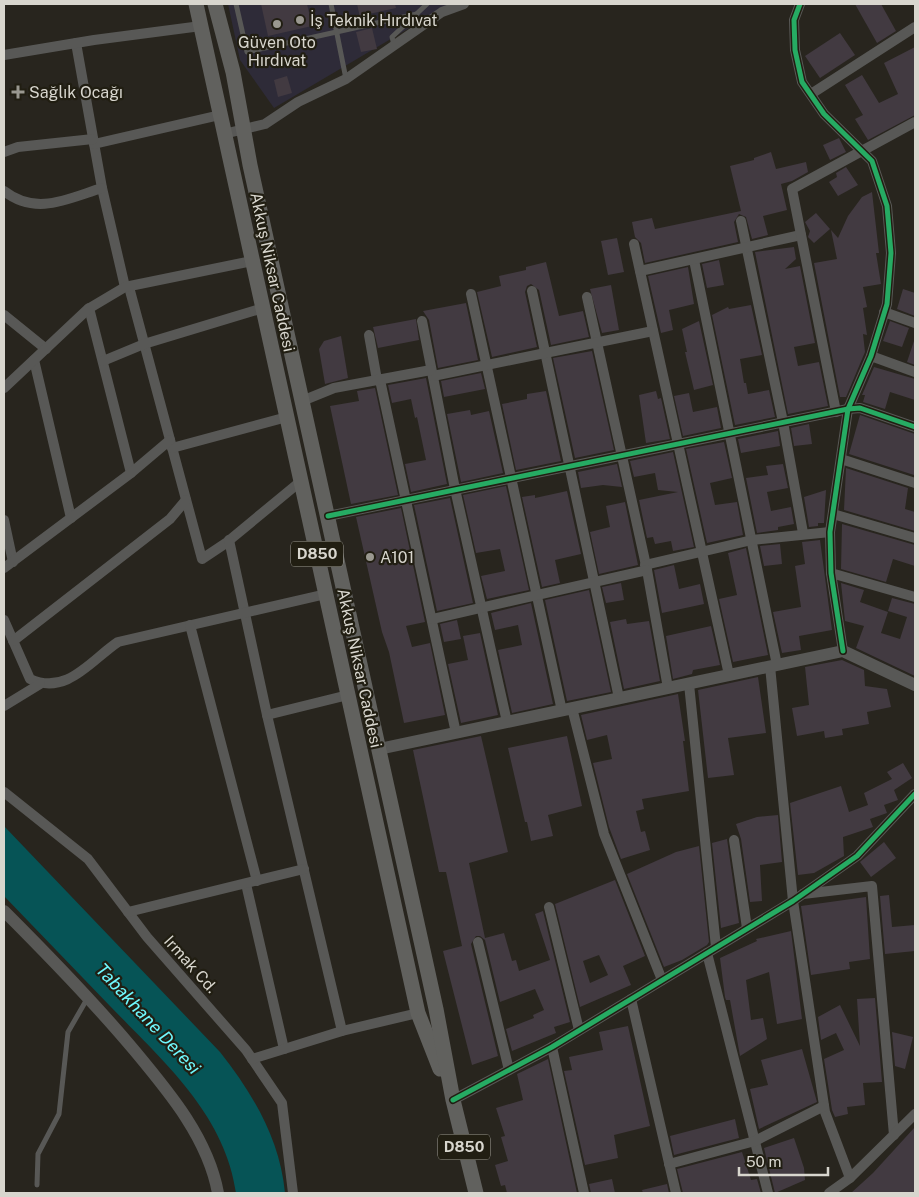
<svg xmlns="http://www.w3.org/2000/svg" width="919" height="1197" viewBox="0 0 919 1197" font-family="'Public Sans',sans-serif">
  <rect width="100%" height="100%" fill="#28251e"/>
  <polygon fill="#2e2b38" points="228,4 450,4 274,108 240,60"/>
  <path fill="#065456" d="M 4,826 L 220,1052 C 253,1094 280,1139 285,1193 L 236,1193 C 225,1114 162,1060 109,1005 C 74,969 39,932 4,896 Z"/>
  <g fill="#423a41" fill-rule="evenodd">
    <polygon points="261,4 307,4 312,26 268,36"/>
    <polygon points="357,4 395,4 396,8 369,14 370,20 361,22"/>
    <polygon points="855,4 881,4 896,31 877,43"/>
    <polygon points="372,28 377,49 361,52 356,32"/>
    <polygon points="840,33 855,55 820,78 805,56"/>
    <polygon points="915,47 915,115 868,140 855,119 863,115 845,85 862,75 879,103 898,94 884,63"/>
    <polygon points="287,76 292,93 278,97 274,80"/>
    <polygon points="839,138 846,152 830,160 823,145"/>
    <polygon points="771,152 776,169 806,162 808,172 792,181 781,184 787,210 763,216 768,235 752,239 746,217 739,214 734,222 738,242 645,263 641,243 635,237 632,222 652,218 655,229 741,211 730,166 754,160 754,158"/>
    <polygon points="846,167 858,185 838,196 829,182 837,177 836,173"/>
    <polygon points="872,192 879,253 876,253 881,284 863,287 867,307 863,308 867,335 863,334 865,352 846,397 840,397 814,263 837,259 831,230 838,238 848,216 862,197"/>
    <polygon points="816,213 830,229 814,243 808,237 810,231 805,222"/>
    <polygon points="617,238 624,272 608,275 601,241"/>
    <polygon points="794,247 796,259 785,269 800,266 815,343 794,347 798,366 819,362 828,406 788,414 755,252"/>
    <polygon points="719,260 724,285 707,288 702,264"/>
    <polygon points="546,262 559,316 583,311 589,337 551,345 539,290 531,284 527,286 525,292 537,347 492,357 477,292 501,286 499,276 526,270 526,267"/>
    <polygon points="688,267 694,304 669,310 673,330 661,333 648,276"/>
    <polygon points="611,285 619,330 602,333 590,289"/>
    <polygon points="903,289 915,293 915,316 897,309"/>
    <polygon points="466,303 478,360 438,368 429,320 423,311"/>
    <polygon points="751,305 762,355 740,359 744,383 746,383 748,394 769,390 775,417 735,425 712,315 728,307 729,309"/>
    <polygon points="416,319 419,340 378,348 373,327"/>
    <polygon points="699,321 713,385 694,390 685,352 687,352 682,329"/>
    <polygon points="890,321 909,328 902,347 883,341"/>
    <polygon points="341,336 348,378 325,384 319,349 324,341"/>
    <polygon points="914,341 915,341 915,365 907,362"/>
    <polygon points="592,351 614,450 575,458 553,358"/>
    <polygon points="874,367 915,379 915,400 890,392 885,409 863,402 865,395 862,395"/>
    <polygon points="481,373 485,389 444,397 441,381"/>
    <polygon points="426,378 447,484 411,492 405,464 426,460 417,417 415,418 411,399 392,403 388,385"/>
    <polygon points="375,388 398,495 351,504 330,406 359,401 357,391"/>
    <polygon points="546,391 561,461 516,470 502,404 527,399 527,394"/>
    <polygon points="656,391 658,399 661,398 670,439 646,443 639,395"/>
    <polygon points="689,393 693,412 717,407 721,428 683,436 674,396"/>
    <polygon points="470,410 471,415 489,411 503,473 461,482 447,414"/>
    <polygon points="860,415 915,434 914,475 849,454"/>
    <polygon points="809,424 812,444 794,446 791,428"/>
    <polygon points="778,431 780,446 741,453 738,439"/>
    <polygon points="724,442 732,478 710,483 715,505 737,502 743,535 707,543 686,449"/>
    <polygon points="673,452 694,547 673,551 671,541 655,544 653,537 647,538 639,500 678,492 658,490 655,473 634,477 630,461"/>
    <polygon points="617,464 622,487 603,485 581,488 578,472"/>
    <polygon points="783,464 788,488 767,492 771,511 791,507 794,524 778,527 778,530 757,533 746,478 768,475 766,466"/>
    <polygon points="846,468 908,488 905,509 915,512 915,531 844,510"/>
    <polygon points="506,486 529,590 487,599 481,576 505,571 500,549 476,553 463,495"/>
    <polygon points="826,490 824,523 818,523 818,526 809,527 804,497"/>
    <polygon points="567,491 581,554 555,560 560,583 542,587 522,497 535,495 535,498"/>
    <polygon points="450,498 473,603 437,611 414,505"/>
    <polygon points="625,502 638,565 599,574 590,532 610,527 606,506"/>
    <polygon points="401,508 425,622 406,626 412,647 430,643 445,715 404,723 389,652 382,632 356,517"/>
    <polygon points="842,524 915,545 915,566 893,559 886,582 841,569"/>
    <polygon points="820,540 832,630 799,636 801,650 782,653 773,612 801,607 795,566 805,564 802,542"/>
    <polygon points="780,544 782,564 764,566 760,546"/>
    <polygon points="746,548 768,655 733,662 719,599 737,595 728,553"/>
    <polygon points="674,565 679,589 700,584 704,604 662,613 654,570"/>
    <polygon points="621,583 624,600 606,603 602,587"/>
    <polygon points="841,583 864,590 860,602 888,612 881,633 900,639 907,617 888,611 892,598 915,604 915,676 856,648 864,626 845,621"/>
    <polygon points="589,590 611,692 567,701 545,600"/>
    <polygon points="531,603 553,704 512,713 498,650 522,645 518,625 495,630 491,613"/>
    <polygon points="626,619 627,624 649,621 660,681 624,689 610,622"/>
    <polygon points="457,620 461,639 444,642 440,624"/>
    <polygon points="711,626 720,665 693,670 692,674 673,679 666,636"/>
    <polygon points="480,633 498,715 461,723 448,664 468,660 463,636"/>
    <polygon points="842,660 864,670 865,686 887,689 891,707 867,712 869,724 842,729 843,735 825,738 824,731 797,736 792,708 809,705 805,667"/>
    <polygon points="758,677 766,733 728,738 734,775 708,778 698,690"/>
    <polygon points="678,694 685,741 683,741 689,791 642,799 644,809 636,811 641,832 645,831 650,850 621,859 609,827 593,763 612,759 607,735 587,740 581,715"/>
    <polygon points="481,736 508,852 469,863 485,938 504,933 512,961 516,960 519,971 550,960 535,914 543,911 570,1022 554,1027 556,1033 512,1051 506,1029 534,1018 533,1015 544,1010 535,989 500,1002 485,940 480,936 476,936 471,944 498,1056 472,1065 443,951 462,946 446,872 439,872 413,750"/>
    <polygon points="567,736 582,806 548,815 553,836 531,841 527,822 525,822 508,748"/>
    <polygon points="903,763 912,778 894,790 898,800 884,805 887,813 870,819 873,827 843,837 844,856 814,873 798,875 790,803 841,786 849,812 868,805 864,793 892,779 887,772"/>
    <polygon points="778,815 782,862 760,865 762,901 750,902 741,839 736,824 757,817"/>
    <polygon points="727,839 739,923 721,928 712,843"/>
    <polygon points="884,842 896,858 871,877 860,862"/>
    <polygon points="699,846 709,942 707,945 682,960 664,967 627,874 676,852"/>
    <path d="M 615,880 L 645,956 L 623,966 L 631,985 L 580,1007 L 555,904 ZM 599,955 L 608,975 L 590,983 L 583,961 Z"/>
    <polygon points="889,895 892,927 915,925 915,951 885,954 880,896"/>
    <polygon points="866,897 870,959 849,962 850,969 811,975 801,906"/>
    <polygon points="791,931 802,1019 777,1024 769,972 746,980 751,1020 763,1018 767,1039 740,1056 730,1000 726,1000 725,997 720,958 757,941 756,939"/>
    <polygon points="875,998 882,1082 863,1083 865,1105 847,1107 848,1114 835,1117 832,1110 824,1059 844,1050 836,1033 821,1040 818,1017 840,1005 860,1046 857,999"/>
    <polygon points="628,1026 650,1126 614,1135 618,1158 585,1165 564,1071 572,1070 569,1057 603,1050 599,1032"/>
    <polygon points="892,1032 913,1037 905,1069 895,1066"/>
    <polygon points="802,1049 817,1102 759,1129 750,1089 768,1085 761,1060"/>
    <polygon points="548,1059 577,1193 507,1193 505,1185 501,1186 495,1165 508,1161 501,1137 505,1136 496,1108 523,1100 517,1074"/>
    <polygon points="735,1119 739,1138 674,1155 670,1136"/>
    <polygon points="915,1127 915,1193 851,1193 873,1173"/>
    <polygon points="794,1138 804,1168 805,1180 775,1193 764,1148"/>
    <polygon points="742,1152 751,1180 757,1179 761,1193 683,1193 677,1169"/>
    <polygon points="612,1179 615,1193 591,1193 589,1184"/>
    <polygon points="667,1184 669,1193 643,1193 642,1190"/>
  </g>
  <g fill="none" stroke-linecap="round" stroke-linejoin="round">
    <g stroke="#585856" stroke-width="5">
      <polyline points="236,4 247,52 417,14"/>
      <polyline points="331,4 346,79"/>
      <polyline points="394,45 392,37 427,4"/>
      <polyline points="37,1185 38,1154 59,1114 68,1032 87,999"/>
    </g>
    <g stroke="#585856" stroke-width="10">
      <polyline points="800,4 794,20 795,50 802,82 824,114 872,161 887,206 891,253 887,304 871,356 848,409 830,532 831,573 843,651"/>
      <polyline points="76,43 102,188 125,287"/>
      <polyline points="4,55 94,40 201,26"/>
      <polyline points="811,94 915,27"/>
      <polyline points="224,134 265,124 298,102 346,79 442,12 464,4"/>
      <polyline points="94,144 220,115"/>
      <polyline points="4,152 18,147 93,139"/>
      <path d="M 4,191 C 36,216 67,199 102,188"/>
      <polyline points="741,221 783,422 803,533"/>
      <polyline points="634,244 729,675"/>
      <polyline points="694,260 777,665"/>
      <polyline points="640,271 801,235"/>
      <polyline points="129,287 202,559 226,543 301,481"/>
      <polyline points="532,291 619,698"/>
      <polyline points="471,294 562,711"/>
      <polyline points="587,297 647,570 668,688"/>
      <polyline points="89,308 131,473"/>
      <polyline points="884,312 915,323"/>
      <polyline points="4,315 46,349"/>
      <polyline points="422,321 455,489 507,722"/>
      <polyline points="369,335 377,380"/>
      <polyline points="871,356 915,372"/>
      <polyline points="34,360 71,518"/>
      <polyline points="103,361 144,344 263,308"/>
      <polyline points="433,376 653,331"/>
      <polyline points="380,380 456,733"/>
      <polyline points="4,388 88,309 125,287 252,261"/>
      <polyline points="302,401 334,388 431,370"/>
      <polyline points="836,412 792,189 915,122"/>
      <polyline points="172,448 287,417"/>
      <polyline points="841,459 915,483"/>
      <polyline points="833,514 915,538"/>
      <polyline points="328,516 848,409 860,408 915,427"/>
      <polyline points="4,520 13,562"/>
      <polyline points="229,540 267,715 342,1031"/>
      <polyline points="645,565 752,540 830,532"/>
      <polyline points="4,568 131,473 170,440"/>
      <polyline points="831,573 915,597"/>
      <polyline points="432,619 647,570"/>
      <path d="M 4,620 L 30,679 C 67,696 91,660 118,642 L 326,594"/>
      <polyline points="190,625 257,881"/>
      <polyline points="13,641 170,519 186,500"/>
      <polyline points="770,666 793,901 825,1112 850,1178"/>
      <polyline points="689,684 716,947"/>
      <polyline points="4,706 40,684"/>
      <polyline points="572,708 604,834 662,980"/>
      <polyline points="267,715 348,695"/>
      <polyline points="4,792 88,859 147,937 246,1050 282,1103 293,1193"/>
      <polyline points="734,840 747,928"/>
      <polyline points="246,884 284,1049"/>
      <polyline points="803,894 872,886 894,1135"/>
      <polyline points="549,907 579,1030"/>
      <polyline points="128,912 304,869"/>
      <polyline points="478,942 509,1070"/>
      <polyline points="707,953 768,1193"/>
      <polyline points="631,999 676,1193"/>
      <polyline points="552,1047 584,1193"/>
      <polyline points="252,1059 342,1031 418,1013"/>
      <polyline points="453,1100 552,1047 793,901 857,856 915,794"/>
      <polyline points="669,1164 755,1141 824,1106"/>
      <polyline points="829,1193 850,1178 915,1114"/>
    </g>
    <g stroke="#585856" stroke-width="12">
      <polyline points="379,749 843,651 915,685"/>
      <path d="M 4,911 C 49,956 93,1001 134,1050 C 169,1092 208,1138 218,1193"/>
    </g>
    <g stroke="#61615e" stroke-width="15">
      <polyline points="196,4 418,1013 440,1069"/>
      <polyline points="215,4 233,72 250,165 436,1009 453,1100 476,1193"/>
    </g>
    <g stroke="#211e12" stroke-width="8">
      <g id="cycleway">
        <polyline points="800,4 794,20 795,50 802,82 824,114 872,161 887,206 891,253 887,304 871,356 848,409 830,532 831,573 843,651"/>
        <polyline points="328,516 848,409 860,408 915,427"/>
        <polyline points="453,1100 552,1047 793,901 857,856 915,794"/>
      </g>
    </g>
    <use href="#cycleway" stroke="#26ab63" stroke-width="5"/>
  </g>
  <g fill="#9a9890" stroke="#211e12" stroke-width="2">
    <circle cx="300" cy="20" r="5"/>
    <circle cx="277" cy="24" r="5"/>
    <path d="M15.5 84.5h5v5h5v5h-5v5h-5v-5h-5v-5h5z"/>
    <circle cx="370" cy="557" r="5"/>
  </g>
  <g text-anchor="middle" stroke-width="4.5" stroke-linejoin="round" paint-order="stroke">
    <g fill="#211e12" stroke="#a19f96" stroke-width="1">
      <rect x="291" y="541.5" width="52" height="25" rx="4"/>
      <rect x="438" y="1134.5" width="52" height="25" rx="4"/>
    </g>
    <g font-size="15" font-weight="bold" fill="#d8d6ce">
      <text x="317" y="559">D850</text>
      <text x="464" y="1152">D850</text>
    </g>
    <g font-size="16" fill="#d8d6ce" stroke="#211e12" text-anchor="start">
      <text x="310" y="26">İş Teknik Hırdıvat</text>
      <text x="277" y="48" text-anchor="middle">Güven Oto<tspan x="277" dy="18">Hırdıvat</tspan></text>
      <text x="29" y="98">Sağlık Ocağı</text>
      <text x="380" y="563">A101</text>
    </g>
    <g font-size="16" fill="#d8d6ce" stroke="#211e12">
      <text transform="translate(273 272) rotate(78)" y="6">Akkuş Niksar Caddesi</text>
      <text transform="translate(360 668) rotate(78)" y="6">Akkuş Niksar Caddesi</text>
      <text transform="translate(191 964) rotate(48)" y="6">Irmak Cd.</text>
    </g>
    <g font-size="18" font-style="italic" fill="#6ff8fd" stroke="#211e12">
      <text transform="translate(148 1019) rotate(47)" y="6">Tabakhane Deresi</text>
    </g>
  </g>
  <rect width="919" height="1197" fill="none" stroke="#d8d6ce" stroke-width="10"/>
  <path d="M739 1167v8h89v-8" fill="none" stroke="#d8d6ce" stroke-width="2.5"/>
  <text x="746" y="1167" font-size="15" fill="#d8d6ce" stroke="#211e12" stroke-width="4" paint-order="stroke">50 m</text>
</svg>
